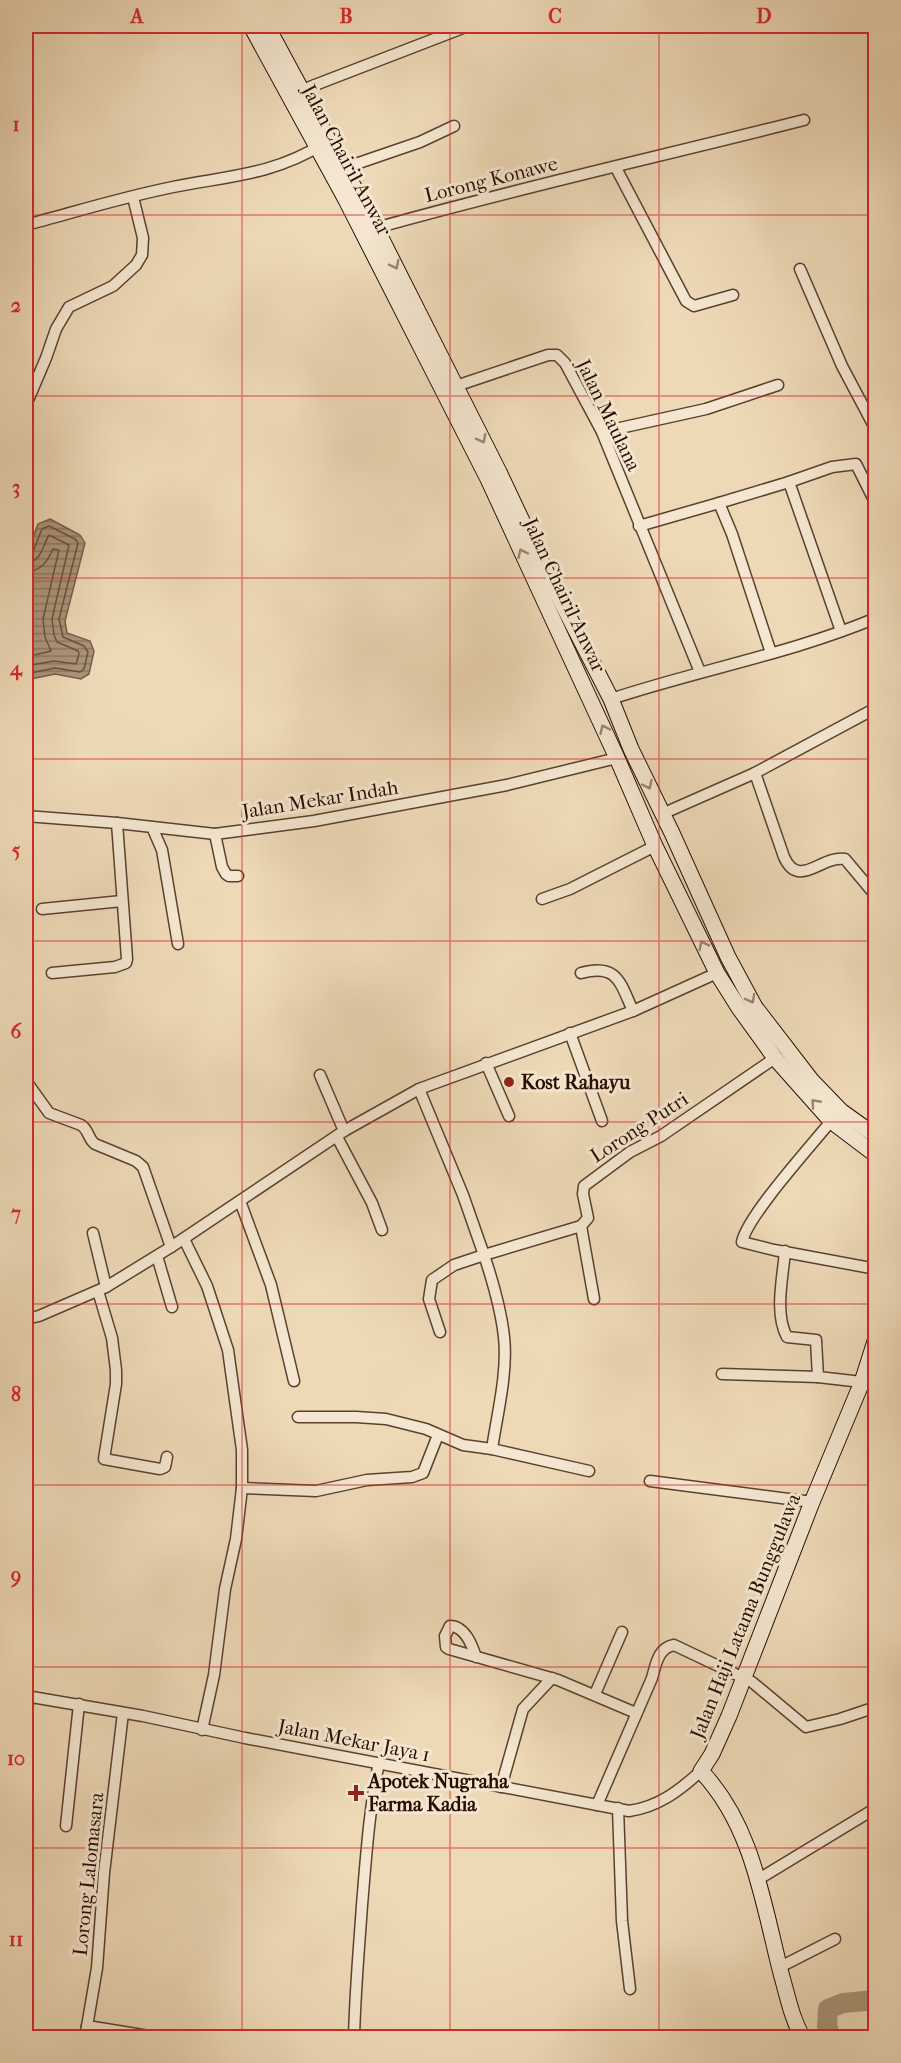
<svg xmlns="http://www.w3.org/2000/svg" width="901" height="2063" viewBox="0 0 901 2063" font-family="'IM FELL French Canon',serif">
  <defs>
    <pattern id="water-rules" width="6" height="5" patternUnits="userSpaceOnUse" patternTransform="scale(1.5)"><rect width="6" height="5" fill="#ab9479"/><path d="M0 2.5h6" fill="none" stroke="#8b7761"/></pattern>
  </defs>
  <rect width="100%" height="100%" fill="#eed9b7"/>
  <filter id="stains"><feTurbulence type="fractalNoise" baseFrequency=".00333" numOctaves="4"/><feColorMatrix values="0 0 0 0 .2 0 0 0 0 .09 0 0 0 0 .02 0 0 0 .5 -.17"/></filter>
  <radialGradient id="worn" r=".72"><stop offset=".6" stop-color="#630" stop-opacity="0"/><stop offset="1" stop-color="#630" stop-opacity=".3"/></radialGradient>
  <polygon fill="url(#water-rules)" stroke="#775e49" stroke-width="1.5" points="50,519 80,535 85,543 65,621 67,633 90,641 94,651 89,674 81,679 55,674 26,680 26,556 38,524"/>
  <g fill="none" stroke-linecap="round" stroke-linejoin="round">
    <g stroke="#6a513c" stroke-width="1.5">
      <polyline points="26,555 33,552 42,529 49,526 75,539 78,543 59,619 63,637 84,646 88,652 84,669 80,672 55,668 26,674"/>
      <path d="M 26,563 C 42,561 42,547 49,535 L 69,545 L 52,619 L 54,635 L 57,642 L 78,651 L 79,654 L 76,664 L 54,661 L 26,666"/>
      <path d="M 26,572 C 41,571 47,562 53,549 L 59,550 L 43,619 L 45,637 L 51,651 L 26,657"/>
    </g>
    <polyline stroke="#ab9479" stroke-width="20" points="831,2038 827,2026 828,2009 843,2003 876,2000"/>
    <g stroke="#5a412e" stroke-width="13">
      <g id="minor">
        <polyline points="302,90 468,26"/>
        <polyline points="344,168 420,142 454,126"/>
        <polyline points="616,168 686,301 694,306 733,295"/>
        <path d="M 26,225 C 75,212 123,197 173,187 C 228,176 273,175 323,144"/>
        <path d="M 376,228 C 518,188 662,156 804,120"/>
        <polyline points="800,269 842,366 876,430"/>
        <polyline points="456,386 548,355 557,355 565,363 602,432 700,672"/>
        <polyline points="26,405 46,358 56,329 69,307 113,286 136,265 142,255 143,238 133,197"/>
        <polyline points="602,432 706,409 778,385"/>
        <polyline points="639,526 719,503"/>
        <polyline points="841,631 789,482 832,467 856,464 876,504"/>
        <polyline points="771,653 732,534 719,503 789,482"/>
        <path d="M 611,699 C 698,670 790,654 876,618"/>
        <polyline points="755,773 876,708"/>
        <path d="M 662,814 L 755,773 L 784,857 C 799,890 821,855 845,859 L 876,896"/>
        <polyline points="26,816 117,823 215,834 314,821 507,785 617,758"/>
        <polyline points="152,827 162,850 178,944"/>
        <polyline points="215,834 222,867 226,874 229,876 238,876"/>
        <polyline points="542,899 570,889 655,846"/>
        <polyline points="42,909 122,901"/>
        <polyline points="52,973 115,967 126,963 127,959 117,823"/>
        <path d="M 581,973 C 617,963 620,982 633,1011"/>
        <polyline points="570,1033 602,1121"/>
        <polyline points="486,1063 509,1116"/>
        <polyline points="320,1075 344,1131"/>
        <path d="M 26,1081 L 49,1113 L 81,1125 C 89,1130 88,1139 95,1144 L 136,1161 L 143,1167 L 171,1247"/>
        <polyline points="419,1089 463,1195 484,1255 454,1265 432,1280 429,1299 440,1332"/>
        <path d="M 831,1121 C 812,1145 747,1216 742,1242 L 774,1250 L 876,1269"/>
        <polyline points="337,1137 372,1203 382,1230"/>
        <polyline points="240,1201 271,1285 294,1381"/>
        <polyline points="581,1226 594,1299"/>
        <polyline points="93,1233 106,1287"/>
        <polyline points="184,1239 207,1286 228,1350 242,1450 242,1488 236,1539 225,1589 214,1675 202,1730"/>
        <path d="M 785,1251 C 783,1277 774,1313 787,1337 L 816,1340 L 818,1377 L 862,1382"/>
        <polyline points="157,1256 172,1307"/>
        <polyline points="98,1291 112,1338 116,1370 116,1384 104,1459 160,1469 165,1467 167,1457"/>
        <polyline points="26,1319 39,1316 106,1287 171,1247 344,1131 419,1089 633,1011 717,973"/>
        <polyline points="722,1374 818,1377"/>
        <polyline points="298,1417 356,1417 386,1419 426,1429 463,1445 492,1449 589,1471"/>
        <path d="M 492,1449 C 497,1415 508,1372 504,1337 C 501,1309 493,1282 484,1255 L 581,1226 L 588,1218 L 583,1194 L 584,1186 L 630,1152 L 661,1136 L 775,1058"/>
        <polyline points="650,1481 812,1502"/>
        <polyline points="242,1488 316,1491 367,1480 412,1477 423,1473 438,1435"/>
        <path d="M 476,1657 C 472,1645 465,1626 450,1626 L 445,1636 L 446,1647 L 449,1649 L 558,1680 L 636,1713"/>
        <polyline points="595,1694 622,1632"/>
        <path d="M 26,1696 L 143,1716 L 245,1738 L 629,1811 C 658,1807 679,1791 701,1771"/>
        <polyline points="26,1716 29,1697"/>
        <polyline points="501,1787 523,1709 552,1678"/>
        <path d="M 597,1805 L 652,1678 C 656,1664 658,1648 674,1645 L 752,1682 L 806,1727 L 840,1719 L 876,1707"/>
        <polyline points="618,1808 622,1921 630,1989"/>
        <polyline points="66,1826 79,1704"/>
        <polyline points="759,1879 876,1808"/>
        <polyline points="780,1967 835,1939"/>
        <polyline points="87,2026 155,2037"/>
        <polyline points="85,2038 97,1968 104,1873 123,1713"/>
        <path d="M 354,2038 C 355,1993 359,1949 362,1905 C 366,1858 369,1810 379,1763"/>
      </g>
    </g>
    <g stroke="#280e00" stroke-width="17">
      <g id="secondary">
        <polyline points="251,26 346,200 488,479 617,758 655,846 717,973 739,1008 775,1058 831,1121 876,1155"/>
        <polyline points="267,26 376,228 499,472 549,578 611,699 631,749 672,833 728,957 755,1007 812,1081 841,1111 876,1136"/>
        <path d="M 803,2038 C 792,2019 788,1998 782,1977 C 763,1905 754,1827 701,1771 L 712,1754 L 729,1716 L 812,1502 L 862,1382 L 876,1338"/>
      </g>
    </g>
    <use href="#minor" stroke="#f4e6d0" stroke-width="10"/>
    <use href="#secondary" stroke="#f4e6d0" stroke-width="15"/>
  </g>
  <defs><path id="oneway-chevron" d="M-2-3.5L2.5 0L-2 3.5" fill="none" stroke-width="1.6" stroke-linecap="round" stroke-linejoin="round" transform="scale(1.5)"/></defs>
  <g stroke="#988572">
    <use href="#oneway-chevron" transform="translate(395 265) rotate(63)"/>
    <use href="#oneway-chevron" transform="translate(482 439) rotate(63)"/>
    <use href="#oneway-chevron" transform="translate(522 553) rotate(-115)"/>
    <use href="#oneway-chevron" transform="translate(604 729) rotate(-115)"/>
    <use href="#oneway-chevron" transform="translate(648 785) rotate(65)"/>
    <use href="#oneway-chevron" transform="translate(703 945) rotate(-116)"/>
    <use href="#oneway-chevron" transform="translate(751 999) rotate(62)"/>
    <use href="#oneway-chevron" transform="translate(815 1103) rotate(-132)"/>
  </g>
  <path fill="none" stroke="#d62828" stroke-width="1.5" stroke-opacity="0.55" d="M 242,26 L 242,2038M 450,26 L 450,2038M 659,26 L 659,2038M 26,215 L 876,215M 26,396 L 876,396M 26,578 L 876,578M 26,759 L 876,759M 26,941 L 876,941M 26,1122 L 876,1122M 26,1304 L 876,1304M 26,1485 L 876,1485M 26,1667 L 876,1667M 26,1848 L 876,1848"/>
  <g fill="#8f2418" stroke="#f4e6d0" stroke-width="2">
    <circle cx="509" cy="1082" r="6"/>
    <path d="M353 1784h6v6h6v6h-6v6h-6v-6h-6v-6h6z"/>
  </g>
  <g text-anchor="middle" stroke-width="6" stroke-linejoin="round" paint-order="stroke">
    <g font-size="20" fill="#280e00" stroke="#f4e6d0">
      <text transform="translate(347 160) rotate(62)" y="7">Jalan Chairil Anwar</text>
      <text transform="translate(491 179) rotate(-14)" y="7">Lorong Konawe</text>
      <text transform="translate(609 415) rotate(64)" y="7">Jalan Maulana</text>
      <text transform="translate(565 595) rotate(65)" y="7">Jalan Chairil Anwar</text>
      <text transform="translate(320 799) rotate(-9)" y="7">Jalan Mekar Indah</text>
      <text transform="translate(639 1127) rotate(-33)" y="7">Lorong Putri</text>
      <text transform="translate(745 1616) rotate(-68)" y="7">Jalan Haji Latama Bunggulawa</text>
      <text transform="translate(354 1740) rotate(11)" y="7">Jalan Mekar Jaya 1</text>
      <text transform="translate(88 1874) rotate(-84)" y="7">Lorong Lalomasara</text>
    </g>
    <g font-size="20" font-weight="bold" fill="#280e00" stroke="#f4e6d0" text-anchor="start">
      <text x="521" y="1089">Kost Rahayu</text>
      <text x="368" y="1788">Apotek Nugraha<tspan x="368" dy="23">Farma Kadia</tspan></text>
    </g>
  </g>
  <rect width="901" height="2063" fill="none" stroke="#eed9b7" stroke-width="66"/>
  <rect x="33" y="33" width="835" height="1997" fill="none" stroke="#d62828" stroke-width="2"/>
  <g font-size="20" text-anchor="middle" font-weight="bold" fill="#d62828">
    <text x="137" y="23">A</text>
    <text x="346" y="23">B</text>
    <text x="555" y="23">C</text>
    <text x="764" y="23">D</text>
    <text x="16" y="131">1</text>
    <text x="16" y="312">2</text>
    <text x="16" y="494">3</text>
    <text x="16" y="675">4</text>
    <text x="16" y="857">5</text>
    <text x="16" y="1038">6</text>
    <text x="16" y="1220">7</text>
    <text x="16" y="1401">8</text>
    <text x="16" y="1583">9</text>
    <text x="16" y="1765">10</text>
    <text x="16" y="1946">11</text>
  </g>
  <rect width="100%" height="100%" filter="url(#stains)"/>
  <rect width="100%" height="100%" fill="url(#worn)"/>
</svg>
